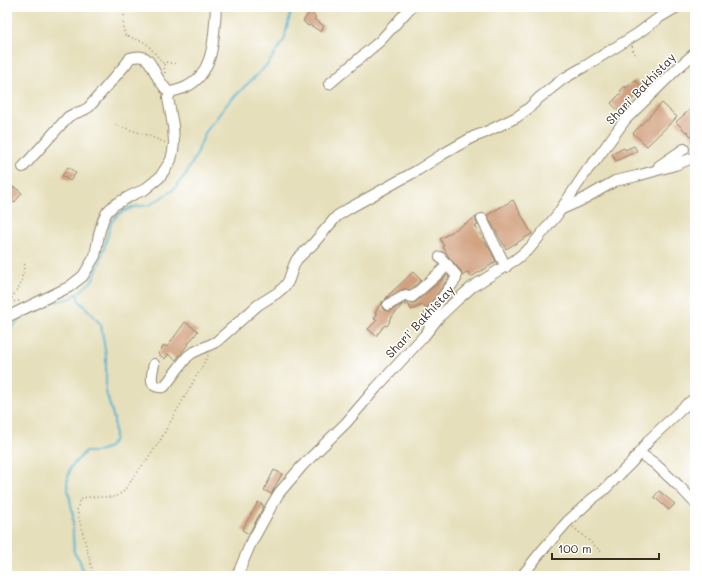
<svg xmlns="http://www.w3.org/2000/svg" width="702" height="583" viewBox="0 0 702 583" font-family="Mali,sans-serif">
  <rect width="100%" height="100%" fill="#fff"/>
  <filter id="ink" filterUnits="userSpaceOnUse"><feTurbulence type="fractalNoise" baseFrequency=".025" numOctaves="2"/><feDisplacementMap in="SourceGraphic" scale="8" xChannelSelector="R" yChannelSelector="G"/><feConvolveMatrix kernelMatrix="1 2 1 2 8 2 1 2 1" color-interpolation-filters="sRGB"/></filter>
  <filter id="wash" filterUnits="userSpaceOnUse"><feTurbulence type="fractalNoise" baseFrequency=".012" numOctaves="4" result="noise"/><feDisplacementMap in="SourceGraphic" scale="16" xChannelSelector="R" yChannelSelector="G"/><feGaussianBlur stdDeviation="0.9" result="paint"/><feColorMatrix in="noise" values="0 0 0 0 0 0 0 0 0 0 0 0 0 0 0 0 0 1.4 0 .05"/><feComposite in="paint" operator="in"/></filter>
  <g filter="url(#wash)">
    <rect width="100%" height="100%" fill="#e6dfbb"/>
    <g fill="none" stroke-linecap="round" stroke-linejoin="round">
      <g stroke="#51b4d0" stroke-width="2">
        <polyline points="77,294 79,301 92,314 101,325 106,356 106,392 114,419 115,439 109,447 97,452 85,452 70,468 67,483 73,515 73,535 74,553 79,559 85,576"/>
        <polyline points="7,331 21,319 51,303 71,298 77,294 92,281 100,263 111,223 118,214 133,207 150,205 173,190 186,174 196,156 205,133 227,104 268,64 284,40 292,7"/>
      </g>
    </g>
    <g id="blocks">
      <g fill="#d1a07f">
        <polygon points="310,12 316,17 314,19 324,26 321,32 310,25 308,26 303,21"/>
        <polygon points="635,80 642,86 640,89 641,90 627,105 629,107 621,114 611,103 622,92 620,91 625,86 626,88"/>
        <polygon points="662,103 677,117 647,146 633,133"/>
        <polygon points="695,105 695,142 687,131 686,132 676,122"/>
        <polygon points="634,146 637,151 616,161 612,154 624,148 625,150"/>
        <polygon points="68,167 76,173 70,181 62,176"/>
        <polygon points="14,187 22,193 14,203 7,197 7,196"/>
        <polygon points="513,200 532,234 506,249 487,215"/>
        <polygon points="476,217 476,222 478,225 475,226 491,251 496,262 471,277 468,272 462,276 461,271 450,259 443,247 444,246 440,239"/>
        <polygon points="413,272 421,280 410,290 406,289 403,289 385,299 394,290"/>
        <polygon points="447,275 449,277 426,309 423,305 411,310 408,303 405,305 404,303 407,302 413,303 416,302"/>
        <polygon points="383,301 382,305 382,308 384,310 388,311 391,311 403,304 389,320 390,321 387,326 385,325 376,336 368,329 377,320 374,319 377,314 375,313 378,308"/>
        <polygon points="185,322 198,331 176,360 168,354 165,359 158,354 164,345 167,347"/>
        <polygon points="274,470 282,474 271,494 264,490"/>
        <polygon points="659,491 675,504 669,510 654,497"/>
        <polygon points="258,502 264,506 249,534 242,530"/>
      </g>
    </g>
  </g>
  <g filter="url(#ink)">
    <use href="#blocks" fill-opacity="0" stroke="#90846c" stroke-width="1"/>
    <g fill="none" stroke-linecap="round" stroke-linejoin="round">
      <g stroke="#90846c" stroke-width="12">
        <g id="minor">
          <polyline points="329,84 380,41 411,7"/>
          <polyline points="659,166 684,149"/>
          <path d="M 23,167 L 68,117 C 75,112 83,112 89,107 L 126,64 L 130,58 C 149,52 150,64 158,78 C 161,83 165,88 169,93"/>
          <polyline points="562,209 580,201 615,181 637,176 675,165 695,157"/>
          <polyline points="482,219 506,267"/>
          <polyline points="388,305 406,295 412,297 448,265"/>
          <path d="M 7,317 L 69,287 L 83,276 L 95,256 L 99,234 L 103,220 L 107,212 L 114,205 L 134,194 L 144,190 L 160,177 L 171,160 L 173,151 L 174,143 L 173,126 L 168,98 L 171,92 C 176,90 181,90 186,87 C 215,73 214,35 216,7"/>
          <polyline points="430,329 429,321 430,314 456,279 456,275 440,257"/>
          <path d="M 154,364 C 152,374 147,389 164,387 L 187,357 L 192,353 L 216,342 L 258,305 L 277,293 L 283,288 L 288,282 L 294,265 L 297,259 L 312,245 L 337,216 L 348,209 L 418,170 L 443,154 L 473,137 L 484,133 L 517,117 L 529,108 L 539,98 L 563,79 L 587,65 L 637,34 L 660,17 L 677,7"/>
          <polyline points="639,453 654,463 680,487 695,503"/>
          <polyline points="237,576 250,545 273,503 279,493 302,466 346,423 376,388 424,336 439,317 457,300 472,287 515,260 530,248 557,215 588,169 596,160 625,120 680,66 695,53"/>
          <polyline points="522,576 540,553 567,522 592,499 604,490 632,462 650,439 687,404 695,398"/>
        </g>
      </g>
      <g stroke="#90846c" stroke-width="1.5" stroke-dasharray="1 3" stroke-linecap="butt">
        <polyline points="125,7 123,27 125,35 146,43 164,64"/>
        <polyline points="632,46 634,53 637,55"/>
        <polyline points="165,73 164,64 166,62 176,64"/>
        <polyline points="115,125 147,135 166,143"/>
        <polyline points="19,301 16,302 10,300 20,286 25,263"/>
        <polyline points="573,527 603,553"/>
        <polyline points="93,576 93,573 77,511 79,501 86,497 115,497 123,492 158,444 209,354"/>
      </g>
      <use href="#minor" stroke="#fff" stroke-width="10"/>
    </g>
  </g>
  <g text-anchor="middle" stroke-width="3" stroke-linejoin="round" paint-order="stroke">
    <g font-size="12" fill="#3b2a1e" stroke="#fff">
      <text transform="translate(641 89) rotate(-46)" y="4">Shari' Bakhistay</text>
      <text transform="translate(420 322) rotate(-47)" y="4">Shari' Bakhistay</text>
    </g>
  </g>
  <rect width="702" height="583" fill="none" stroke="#fff" stroke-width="24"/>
  <path d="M552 553v6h107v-6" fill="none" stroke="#3b2a1e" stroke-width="2"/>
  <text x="558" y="553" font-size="12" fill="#3b2a1e" stroke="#ffffff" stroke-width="3" paint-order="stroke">100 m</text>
</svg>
